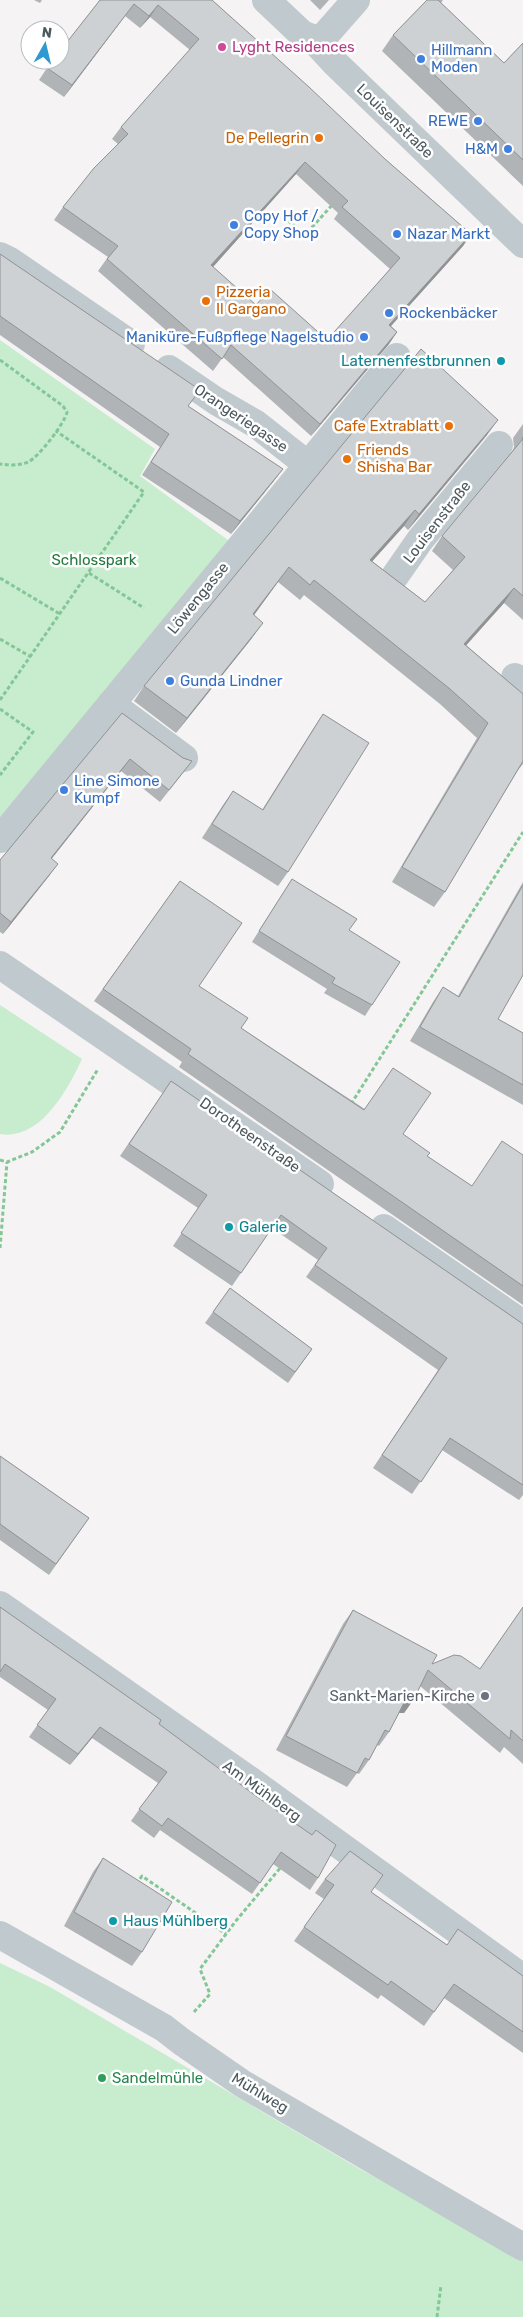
<svg xmlns="http://www.w3.org/2000/svg" width="523" height="2317" viewBox="0 0 523 2317" font-family="Rubik,sans-serif">
  <rect width="100%" height="100%" fill="#f5f3f3"/>
  <g fill="#c7ecce">
    <polygon points="0,340 155,449 140,476 232,543 0,817"/>
    <path d="M 0,1005 L 82,1059 C 68,1089 40,1141 0,1134 Z"/>
    <polygon points="0,1963 50,1987 358,2168 523,2256 523,2317 0,2317"/>
  </g>
  <g fill="none" stroke-linecap="round" stroke-linejoin="round">
    <g stroke="#83c797" stroke-width="3" stroke-dasharray="4 2.5" stroke-linecap="butt">
      <polyline points="278,212 305,235 334,203"/>
      <path d="M 0,360 L 63,406 L 67,412 C 65,423 38,458 28,462 C 19,466 9,465 0,464"/>
      <polyline points="89,573 144,608"/>
      <polyline points="0,578 60,614"/>
      <polyline points="0,639 31,657"/>
      <polyline points="0,700 144,492 56,431"/>
      <polyline points="0,709 33,732 0,775"/>
      <polyline points="351,1104 523,832"/>
      <polyline points="0,1160 7,1162 32,1152 60,1132 98,1069"/>
      <polyline points="0,1248 7,1162"/>
      <polyline points="136,1884 142,1876 226,1934"/>
      <polyline points="194,2012 210,1994 200,1969 235,1922 281,1867"/>
      <polyline points="437,2317 441,2285"/>
    </g>
    <g stroke="#c0c9cd" stroke-width="28">
      <polyline points="266,0 302,34 312,38 336,64 523,244"/>
      <polyline points="312,38 322,38 327,33 356,0"/>
      <polyline points="0,256 10,261 131,344"/>
      <polyline points="169,369 216,401 256,424 308,465"/>
      <polyline points="395,576 420,540 499,445"/>
      <polyline points="515,677 523,683"/>
      <polyline points="111,704 184,758"/>
      <polyline points="0,839 397,357"/>
      <polyline points="0,965 320,1184"/>
      <polyline points="384,1228 523,1324"/>
      <polyline points="0,1605 251,1781 523,1978"/>
      <polyline points="0,1935 164,2028 182,2042 243,2084 523,2247"/>
    </g>
  </g>
  <g fill="#b0b4b6" fill-rule="evenodd">
    <polygon points="34,0 42,0 40,3"/>
    <path d="M 100,0 L 212,0 L 385,159 L 471,234 L 463,246 L 391,326 L 397,332 L 389,344 L 311,436 L 223,357 L 213,371 L 98,271 L 108,257 L 54,220 L 63,207 L 118,144 L 112,139 L 121,127 L 190,50 L 150,17 L 140,28 L 125,16 L 64,97 L 39,80 L 47,68 ZM 296,174 L 338,213 L 334,219 L 390,269 L 327,340 L 256,305 L 213,267 Z"/>
    <polygon points="310,0 329,0 320,10"/>
    <polygon points="427,0 443,0 441,3 504,63 523,43 523,186 382,51 393,35"/>
    <polygon points="0,254 188,406 283,469 273,482 231,534 142,475 160,447 0,335"/>
    <polygon points="421,349 487,435 408,530 404,526 372,561 425,602 453,570 432,551 442,536 513,450 514,447 513,438 523,424 523,620 504,603 466,645 523,694 523,764 518,770 445,892 434,907 392,882 477,738 440,704 304,595 300,600 278,582 254,615 252,638 176,733 134,701 144,686"/>
    <polygon points="122,713 183,758 192,761 183,773 160,802 121,771 51,859 49,876 3,934 0,932 0,860"/>
    <polygon points="323,714 288,872 278,886 202,838 223,805 233,791 262,810 313,729"/>
    <polygon points="292,879 349,930 372,1005 365,1016 324,993 327,989 252,942"/>
    <polygon points="180,881 199,986 241,1028 403,1134 427,1156 472,1186 523,1155 523,1305 179,1067 182,1062 94,1001"/>
    <polygon points="523,882 523,975 498,1019 523,1033 523,1105 410,1041 433,1002 443,987 458,996"/>
    <polygon points="171,1081 523,1324 523,1495 519,1500 442,1450 412,1494 373,1468 438,1370 306,1277 318,1260 272,1228 232,1286 173,1246 198,1208 120,1156"/>
    <polygon points="230,1288 312,1349 288,1383 205,1323"/>
    <polygon points="0,1456 89,1518 49,1575 0,1540"/>
    <polygon points="0,1607 159,1724 318,1878 310,1890 273,1864 252,1894 160,1830 154,1838 131,1821 158,1783 92,1738 70,1765 29,1737 48,1710 0,1677"/>
    <polygon points="523,1607 523,1764 504,1747 500,1753 420,1686 414,1699 404,1713 399,1713 389,1732 379,1746 377,1745 369,1760 359,1774 357,1773 347,1787 276,1750 343,1624 353,1610 432,1664 480,1669"/>
    <polygon points="103,1858 142,1952 132,1966 64,1926 93,1872"/>
    <polygon points="325,1879 371,1892 447,1945 523,1976 523,2053 444,1998 424,2026 381,1995 378,1999 294,1941 324,1899 315,1893"/>
  </g>
  <g fill="#909294">
    <polygon points="134,4 125,16 64,97 72,85"/>
    <polygon points="158,5 150,17 140,28 149,16"/>
    <polygon points="305,162 296,174 203,278 211,265"/>
    <polygon points="471,234 463,246 381,337 389,325"/>
    <polygon points="397,332 389,344 311,436 320,424"/>
    <polygon points="498,420 487,435 408,530 419,514"/>
    <polygon points="283,469 273,482 231,534 240,521"/>
    <polygon points="415,510 404,526 360,575 370,560"/>
    <polygon points="289,567 278,582 243,630 253,614"/>
    <polygon points="514,588 504,603 454,659 464,644"/>
    <polygon points="263,623 252,638 176,733 187,718"/>
    <polygon points="130,759 121,771 42,871 51,858"/>
    <polygon points="58,864 49,876 3,934 11,922"/>
    <polygon points="406,1699 414,1699 404,1713 397,1713"/>
    <polygon points="100,1727 92,1738 70,1765 78,1754"/>
  </g>
  <g fill="#cdd1d4" stroke="#909294" fill-rule="evenodd">
    <path d="M 100,0 L 212,0 L 309,87 L 385,159 L 471,234 L 389,325 L 397,332 L 320,424 L 231,345 L 222,359 L 107,259 L 118,246 L 63,207 L 94,168 L 128,134 L 121,127 L 199,39 L 158,5 L 149,16 L 134,4 L 72,85 L 47,68 L 53,60 L 60,60 L 60,51 ZM 305,162 L 348,201 L 342,207 L 400,258 L 327,340 L 270,289 L 256,305 L 211,265 Z"/>
    <polygon points="427,0 438,0 504,63 523,43 523,160 393,35"/>
    <polygon points="0,254 200,390 188,406 283,469 240,521 151,462 169,434 0,316"/>
    <polygon points="421,349 498,420 419,514 415,510 370,560 425,602 465,557 442,536 522,440 523,437 523,596 514,588 464,644 523,694 523,761 445,892 402,867 488,723 450,689 314,580 310,585 289,567 253,614 263,623 187,718 144,686"/>
    <polygon points="122,713 183,758 192,761 169,790 130,759 51,858 58,864 11,922 0,913 0,860"/>
    <polygon points="323,714 369,743 288,872 212,824 233,791 263,810"/>
    <polygon points="292,879 357,919 349,930 400,962 372,1005 332,983 335,978 259,931"/>
    <polygon points="180,881 242,923 199,986 248,1018 241,1028 364,1110 393,1068 431,1093 403,1134 430,1153 427,1156 472,1186 502,1141 523,1155 523,1286 188,1054 191,1049 103,989"/>
    <polygon points="523,885 523,975 498,1019 523,1033 523,1085 420,1027 443,987 459,997"/>
    <polygon points="171,1081 523,1324 523,1485 450,1438 421,1482 382,1455 447,1358 315,1265 327,1248 281,1215 241,1273 181,1233 207,1195 129,1144"/>
    <polygon points="230,1288 312,1349 295,1372 213,1312"/>
    <polygon points="0,1456 89,1518 56,1564 0,1524"/>
    <polygon points="0,1607 161,1720 159,1724 256,1796 312,1835 316,1830 336,1845 318,1878 281,1852 260,1883 168,1818 162,1826 139,1809 167,1772 100,1727 78,1754 37,1725 56,1699 5,1664 0,1672"/>
    <polygon points="523,1607 523,1741 511,1730 510,1739 428,1670 414,1699 406,1699 389,1732 385,1730 369,1760 365,1758 357,1773 286,1736 353,1610 437,1655 432,1664 454,1655 461,1656 480,1669"/>
    <polygon points="350,1851 383,1875 371,1892 447,1945 458,1929 523,1976 523,2032 454,1984 434,2012 391,1981 388,1985 304,1927 334,1885 325,1879"/>
    <polygon points="103,1858 172,1902 142,1952 74,1912"/>
  </g>
  <circle fill="#d1479c" stroke="#fff" stroke-width="2" cx="222" cy="47" r="5"/>
  <g fill="#3f7fe0" stroke="#fff" stroke-width="2">
    <circle cx="421" cy="59" r="5"/>
    <circle cx="478" cy="121" r="5"/>
    <circle cx="508" cy="149" r="5"/>
    <circle cx="234" cy="225" r="5"/>
    <circle cx="397" cy="234" r="5"/>
    <circle cx="389" cy="313" r="5"/>
    <circle cx="364" cy="337" r="5"/>
    <circle cx="170" cy="681" r="5"/>
    <circle cx="64" cy="790" r="5"/>
  </g>
  <g fill="#e8710a" stroke="#fff" stroke-width="2">
    <circle cx="319" cy="138" r="5"/>
    <circle cx="206" cy="301" r="5"/>
    <circle cx="449" cy="426" r="5"/>
    <circle cx="347" cy="459" r="5"/>
  </g>
  <g fill="#0f9aa8" stroke="#fff" stroke-width="2">
    <circle cx="501" cy="361" r="5"/>
    <circle cx="229" cy="1227" r="5"/>
    <circle cx="113" cy="1921" r="5"/>
  </g>
  <circle fill="#6b7280" stroke="#fff" stroke-width="2" cx="485" cy="1696" r="5"/>
  <circle fill="#2e9e5b" stroke="#fff" stroke-width="2" cx="102" cy="2078" r="5"/>
  <g text-anchor="middle" stroke-width="5" stroke-linejoin="round" paint-order="stroke">
    <g font-size="15" fill="#b23c85" stroke="#fff" text-anchor="start">
      <text x="232" y="52">Lyght Residences</text>
    </g>
    <g font-size="15" fill="#366cbe" stroke="#fff" text-anchor="start">
      <text x="431" y="55">Hillmann<tspan x="431" dy="17">Moden</tspan></text>
      <text x="468" y="126" text-anchor="end">REWE</text>
      <text x="498" y="154" text-anchor="end">H&amp;M</text>
      <text x="244" y="221">Copy Hof /<tspan x="244" dy="17">Copy Shop</tspan></text>
      <text x="407" y="239">Nazar Markt</text>
      <text x="399" y="318">Rockenbäcker</text>
      <text x="354" y="342" text-anchor="end">Maniküre-Fußpflege Nagelstudio</text>
      <text x="180" y="686">Gunda Lindner</text>
      <text x="74" y="786">Line Simone<tspan x="74" dy="17">Kumpf</tspan></text>
    </g>
    <g font-size="15" fill="#4c595e" stroke="#fff">
      <text transform="translate(395 121) rotate(44)" y="5">Louisenstraße</text>
      <text transform="translate(241 418) rotate(34)" y="5">Orangeriegasse</text>
      <text transform="translate(437 522) rotate(-52)" y="5">Louisenstraße</text>
      <text transform="translate(198 598) rotate(-51)" y="5">Löwengasse</text>
      <text transform="translate(250 1135) rotate(35)" y="5">Dorotheenstraße</text>
      <text transform="translate(262 1791) rotate(36)" y="5">Am Mühlberg</text>
      <text transform="translate(260 2093) rotate(31)" y="5">Mühlweg</text>
    </g>
    <g font-size="15" fill="#c56008" stroke="#fff" text-anchor="end">
      <text x="309" y="143">De Pellegrin</text>
      <text x="216" y="297" text-anchor="start">Pizzeria<tspan x="216" dy="17">Il Gargano</tspan></text>
      <text x="439" y="431">Cafe Extrablatt</text>
      <text x="357" y="455" text-anchor="start">Friends<tspan x="357" dy="17">Shisha Bar</tspan></text>
    </g>
    <g font-size="15" fill="#0d838f" stroke="#fff" text-anchor="start">
      <text x="491" y="366" text-anchor="end">Laternenfestbrunnen</text>
      <text x="239" y="1232">Galerie</text>
      <text x="123" y="1926">Haus Mühlberg</text>
    </g>
    <g font-size="15" fill="#237a3c" stroke="#fff">
      <text x="94" y="565">Schlosspark</text>
    </g>
    <g font-size="15" fill="#5b616d" stroke="#fff" text-anchor="end">
      <text x="475" y="1701">Sankt-Marien-Kirche</text>
    </g>
    <g font-size="15" fill="#27864d" stroke="#fff" text-anchor="start">
      <text x="112" y="2083">Sandelmühle</text>
    </g>
  </g>
  <g transform="translate(45 45) rotate(8)"><circle r="24" fill="#ffffff" stroke="#b7bdbf"/>
  <path d="M0-4L9 19L0 12L-9 19Z" fill="#2f99d2"/>
  <text y="-8" font-size="14" font-weight="bold" text-anchor="middle" fill="#4c595e">N</text>
  </g>
</svg>
